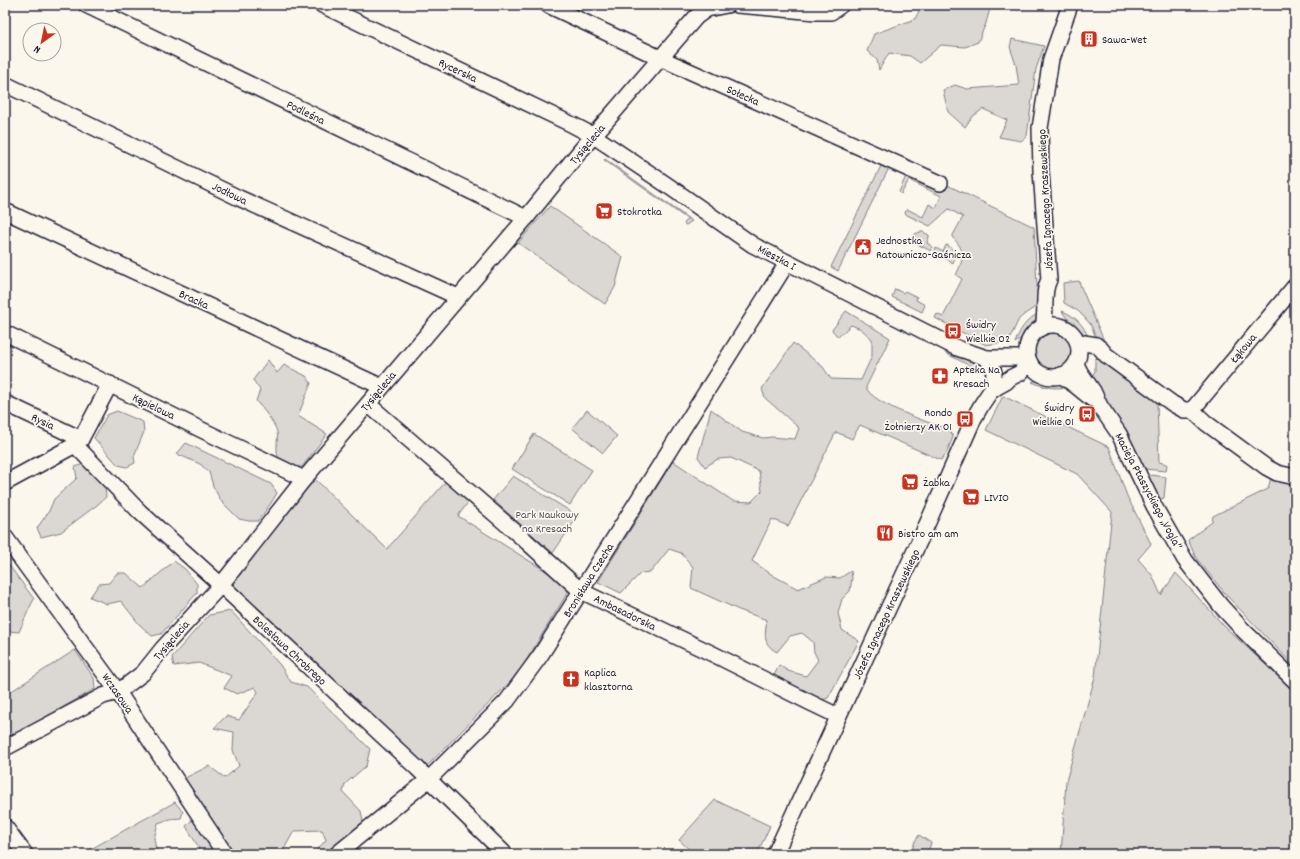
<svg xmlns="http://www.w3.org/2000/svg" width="1300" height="859" viewBox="0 0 1300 859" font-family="Dekko,sans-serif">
  <rect width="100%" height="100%" fill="#fbf7ec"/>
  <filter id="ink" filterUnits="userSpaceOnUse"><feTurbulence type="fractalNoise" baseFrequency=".025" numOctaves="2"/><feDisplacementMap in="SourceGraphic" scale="8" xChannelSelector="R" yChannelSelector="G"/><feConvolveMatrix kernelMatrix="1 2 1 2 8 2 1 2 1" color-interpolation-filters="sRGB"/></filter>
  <g filter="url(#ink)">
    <g fill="#dbd8d3" stroke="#7e7d87">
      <polygon points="922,5 961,5 961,7 991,5 986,23 978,42 965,47 941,45 920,63 910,56 889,53 879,70 877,60 867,51 874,34 915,19"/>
      <polygon points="1012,39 1044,46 1036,69 1027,136 1021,141 999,137 1007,120 983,109 972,117 965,127 948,112 943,90 955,85 967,89 1019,85 1016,65 1010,47"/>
      <polygon points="605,159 692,221 686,225 684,224 687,219 604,160"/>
      <polygon points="882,164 889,168 838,271 831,267"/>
      <path d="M 906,176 L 939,191 L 943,183 L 1034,227 L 1038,305 L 1025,314 L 1019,319 L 1010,338 L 1004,342 L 986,345 L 935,318 L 937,314 L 943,317 L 962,279 L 956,275 C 964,259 966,250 952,237 L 963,217 L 949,209 L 930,226 L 907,215 L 905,213 L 906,210 L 909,210 L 923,217 L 929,204 L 936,208 L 941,196 L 909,180 L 901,194 L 899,192 Z"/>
      <polygon points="550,206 623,257 615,287 605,304 518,243"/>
      <polygon points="920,232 923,232 929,235 929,237 927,243 933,247 931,251 911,241 915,234"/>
      <path d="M 946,245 L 949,246 C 954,250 956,256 953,263 L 934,253 L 936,248 L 943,252 Z"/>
      <polygon points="1079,281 1081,287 1105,343 1096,338 1091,325 1084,317 1078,311 1064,303 1063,283"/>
      <polygon points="895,289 903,293 905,291 917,297 916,300 925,305 922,312 892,297"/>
      <path d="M 846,311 L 890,338 L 866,387 C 871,404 933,424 950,430 L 953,437 L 947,452 L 941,460 L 860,425 L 852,439 L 836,432 L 788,526 L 772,519 L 752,561 L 774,576 L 798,589 L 826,577 L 840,578 L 851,571 L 852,578 L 850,591 L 842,599 L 838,613 L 842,630 L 859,641 L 828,698 L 819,701 L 773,678 L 779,665 L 788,671 L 806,676 L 818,660 L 814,652 L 813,642 L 802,633 L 790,636 L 777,652 C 762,644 765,634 767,620 L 739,610 L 691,588 L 693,567 L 681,553 L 669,549 L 651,572 L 641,573 L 621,593 L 598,582 L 673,461 L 733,501 L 751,502 L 762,491 L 759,471 L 731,458 L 718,459 L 705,467 L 698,457 L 711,409 L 742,432 L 763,438 L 772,437 L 795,439 L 799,428 L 765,398 L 762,389 L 793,343 L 823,367 L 831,379 L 861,380 L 872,356 L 872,339 L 861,329 L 851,325 L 838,337 L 832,330 Z"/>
      <path d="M 1062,311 C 1076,316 1084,326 1089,339 C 1083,335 1065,318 1062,311 Z"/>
      <path d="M 1039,313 L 1038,321 L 1022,338 L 1015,343 C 1020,329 1026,320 1039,313 Z"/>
      <circle cx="1054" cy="350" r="21"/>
      <polygon points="946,350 977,360 988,369 980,371 945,353"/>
      <polygon points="1098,358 1108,363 1157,401 1159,462 1167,464 1166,471 1144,469 1090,380 1095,371 1095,359"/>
      <path d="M 268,360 L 277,373 L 284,365 L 306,376 L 311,383 L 298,416 L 327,434 L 302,467 C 284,468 276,464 277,445 C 277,441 278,436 277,432 C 275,423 262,408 256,401 L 260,390 L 253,380 Z"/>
      <path d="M 1042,379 L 1053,382 L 1059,381 L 1068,387 C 1054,389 1045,388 1032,382 Z"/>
      <polygon points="1003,396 1109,447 1127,496 1151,544 1138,559 1152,575 1161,595 1176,573 1225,627 1295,692 1295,854 1061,854 1066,781 1095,677 1112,512 1077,474 986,430"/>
      <polygon points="587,410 617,436 603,453 572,428"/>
      <polygon points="117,411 143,422 144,432 134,456 135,463 127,467 118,465 94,438 107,415"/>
      <polygon points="534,434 592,470 570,505 512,469"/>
      <polygon points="186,443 271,484 277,493 271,503 258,521 249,521 239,519 221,501 213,486 209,472 200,464 177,454"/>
      <polygon points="84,464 105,486 106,497 97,505 61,532 41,537 37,528 49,511 54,499 77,478 75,467"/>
      <polygon points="1151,475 1166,477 1164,498 1158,500 1148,477"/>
      <polygon points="513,476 578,516 553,553 493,500"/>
      <polygon points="1271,477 1295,484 1295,667 1228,597 1196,558 1188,540 1212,522 1213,516 1268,489"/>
      <polygon points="314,478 387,549 449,478 472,497 458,516 571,587 518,674 423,770 233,586 234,577"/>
      <path d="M 5,560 L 34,599 C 28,610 24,621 19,632 L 5,631 Z"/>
      <polygon points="174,561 185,569 197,584 197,593 161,634 152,636 139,624 121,601 107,604 90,597 99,584 109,583 117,573 126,573 143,588"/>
      <polygon points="231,611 280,665 291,682 307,687 370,749 366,766 345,784 343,792 361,811 363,822 328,854 313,854 326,840 322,830 294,831 283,851 285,854 231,854 181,780 209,766 225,778 239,766 233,750 234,732 214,728 226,716 239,720 258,692 255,687 237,694 224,688 232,676 199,663 174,666 172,657 209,615"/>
      <polygon points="75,650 94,678 95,689 5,740 5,684 10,692"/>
      <polygon points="715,800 770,826 757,854 694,854 679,840"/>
      <polygon points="175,802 183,812 181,818 170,819 158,823 154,839 157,854 82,854"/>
      <polygon points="193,819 216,854 197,854 199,848 186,826"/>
      <polygon points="919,835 931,843 927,854 911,854 915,841"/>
    </g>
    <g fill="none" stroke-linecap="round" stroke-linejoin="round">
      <g stroke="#22223b" stroke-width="18">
        <g id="minor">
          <polyline points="86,5 526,218"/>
          <polyline points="322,5 573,125 594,136 667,185 753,245 957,348 987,358 1028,358"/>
          <polyline points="548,5 660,58 940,183"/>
          <polyline points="737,5 816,12 831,12 841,5"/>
          <polyline points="5,84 239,198 458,297"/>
          <polyline points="5,211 382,387"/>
          <circle cx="1053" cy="351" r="26"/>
          <path d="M 1043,327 C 1047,311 1042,292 1049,280 L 1041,171 L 1040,128 L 1051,59 L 1070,5"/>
          <polyline points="5,333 204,431 304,479"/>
          <polyline points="1078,342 1096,345 1101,349 1106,355 1173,404 1184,410 1192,410 1295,286"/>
          <polyline points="987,358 994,372 993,389"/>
          <polyline points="1076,364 1080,372 1093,391 1100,406 1119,434 1154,506 1185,560 1221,606 1243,630 1295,681"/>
          <polyline points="1061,375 1076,386 1092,399"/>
          <polyline points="5,403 81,439"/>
          <polyline points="368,404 526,541 581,591 715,655 809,702 838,716"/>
          <polyline points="1192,410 1206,423 1266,467 1277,473 1295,477"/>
          <polyline points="75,445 140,512 221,585 417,768 505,854"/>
          <polyline points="5,483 75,445 81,439 110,384"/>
          <polyline points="5,537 118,692 225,854"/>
          <polyline points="5,748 103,696 118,692 143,673 163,648 221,585 304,479 526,218 581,150 696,17 707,9 727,5"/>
          <polyline points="5,827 25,854"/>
          <polyline points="337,854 428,780 507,701 540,656 787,263"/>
          <polyline points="775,854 924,531 974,418 982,404 990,392 997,387 1006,382 1010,378 1020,373 1030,363"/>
        </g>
      </g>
      <use href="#minor" stroke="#fbf7ec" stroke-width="15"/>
    </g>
  </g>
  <defs>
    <g id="building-square" transform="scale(0.9)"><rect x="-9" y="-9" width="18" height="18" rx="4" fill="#c8321e" stroke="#fbf7ec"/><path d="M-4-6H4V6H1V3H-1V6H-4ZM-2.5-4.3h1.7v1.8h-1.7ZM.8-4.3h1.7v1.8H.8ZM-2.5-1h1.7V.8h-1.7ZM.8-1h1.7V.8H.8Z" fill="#fff"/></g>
    <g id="supermarket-square" transform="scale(0.9)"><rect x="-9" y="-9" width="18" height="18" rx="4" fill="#c8321e" stroke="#fbf7ec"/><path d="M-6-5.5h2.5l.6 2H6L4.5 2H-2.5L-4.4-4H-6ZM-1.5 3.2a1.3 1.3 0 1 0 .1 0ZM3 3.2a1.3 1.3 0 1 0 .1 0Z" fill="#fff"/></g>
    <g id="civic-square" transform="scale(0.9)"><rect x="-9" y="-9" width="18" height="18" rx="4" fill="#c8321e" stroke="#fbf7ec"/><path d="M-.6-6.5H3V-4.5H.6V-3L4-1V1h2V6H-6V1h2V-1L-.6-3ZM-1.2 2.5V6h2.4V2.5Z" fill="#fff"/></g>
    <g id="bus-square" transform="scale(0.9)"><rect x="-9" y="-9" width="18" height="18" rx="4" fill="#c8321e" stroke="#fbf7ec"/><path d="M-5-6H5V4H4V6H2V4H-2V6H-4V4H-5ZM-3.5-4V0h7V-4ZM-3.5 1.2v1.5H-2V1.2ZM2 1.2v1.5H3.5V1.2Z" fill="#fff"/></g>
    <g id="pharmacy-square" transform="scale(0.9)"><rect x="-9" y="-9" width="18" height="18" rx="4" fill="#c8321e" stroke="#fbf7ec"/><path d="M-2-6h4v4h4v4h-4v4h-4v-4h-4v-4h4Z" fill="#fff"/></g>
    <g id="restaurant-square" transform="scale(0.9)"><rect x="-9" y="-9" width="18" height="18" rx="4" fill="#c8321e" stroke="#fbf7ec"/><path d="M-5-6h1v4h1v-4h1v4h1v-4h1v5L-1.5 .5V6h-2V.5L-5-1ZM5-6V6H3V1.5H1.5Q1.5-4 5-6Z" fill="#fff"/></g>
    <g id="church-square" transform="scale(0.9)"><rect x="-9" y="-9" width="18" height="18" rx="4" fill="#c8321e" stroke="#fbf7ec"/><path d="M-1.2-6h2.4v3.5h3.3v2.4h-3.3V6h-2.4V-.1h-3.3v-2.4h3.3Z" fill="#fff"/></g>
  </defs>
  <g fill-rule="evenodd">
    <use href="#building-square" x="1089" y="39"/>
    <use href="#supermarket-square" x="604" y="211"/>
    <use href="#civic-square" x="863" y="247"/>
    <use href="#bus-square" x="953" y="331"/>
    <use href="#pharmacy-square" x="940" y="376"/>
    <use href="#bus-square" x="1087" y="414"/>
    <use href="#bus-square" x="965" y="419"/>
    <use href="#supermarket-square" x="910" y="482"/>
    <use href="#supermarket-square" x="971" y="497"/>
    <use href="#restaurant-square" x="885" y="533"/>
    <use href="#church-square" x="571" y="679"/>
  </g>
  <g text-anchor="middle" stroke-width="3.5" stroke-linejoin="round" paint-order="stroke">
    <g font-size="12" fill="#22223b" stroke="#fbf7ec" text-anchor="start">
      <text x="1102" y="43">Sawa-Wet</text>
      <text x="617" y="215">Stokrotka</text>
      <text x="876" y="244">Jednostka<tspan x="876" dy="14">Ratowniczo-Gaśnicza</tspan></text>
      <text x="966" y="328">Świdry<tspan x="966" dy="14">Wielkie 02</tspan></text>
      <text x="953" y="373">Apteka Na<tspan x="953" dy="14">Kresach</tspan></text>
      <text x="1074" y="411" text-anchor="end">Świdry<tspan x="1074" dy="14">Wielkie 01</tspan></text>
      <text x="952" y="416" text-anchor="end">Rondo<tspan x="952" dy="14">Żołnierzy AK 01</tspan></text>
      <text x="923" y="486">Żabka</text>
      <text x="984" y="501">LIVIO</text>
      <text x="898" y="537">Bistro am am</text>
      <text x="584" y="676">Kaplica<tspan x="584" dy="14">klasztorna</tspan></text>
    </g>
    <g font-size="12" fill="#22223b" stroke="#fbf7ec">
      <text transform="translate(458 70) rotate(25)" y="4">Rycerska</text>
      <text transform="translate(743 95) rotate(24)" y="4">Sołecka</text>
      <text transform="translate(306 112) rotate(26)" y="4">Podleśna</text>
      <text transform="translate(587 144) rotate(-50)" y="4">Tysiąclecia</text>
      <text transform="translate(230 193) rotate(26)" y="4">Jodłowa</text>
      <text transform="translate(1045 200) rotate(-93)" y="4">Józefa Ignacego Kraszewskiego</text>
      <text transform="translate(777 257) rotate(28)" y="4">Mieszka I</text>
      <text transform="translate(194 299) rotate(24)" y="4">Bracka</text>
      <text transform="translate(1243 348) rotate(-50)" y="4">Łąkowa</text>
      <text transform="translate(378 391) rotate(-50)" y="4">Tysiąclecia</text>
      <text transform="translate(154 406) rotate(26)" y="4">Kąpielowa</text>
      <text transform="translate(43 421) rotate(25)" y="4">Rysia</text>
      <text transform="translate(1149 491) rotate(62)" y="4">Macieja Ptaszyckiego „Vogla”</text>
      <text transform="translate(588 580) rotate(-58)" y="4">Bronisława Czecha</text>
      <text transform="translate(625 612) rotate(26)" y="4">Ambasadorska</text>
      <text transform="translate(886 614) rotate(-65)" y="4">Józefa Ignacego Kraszewskiego</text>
      <text transform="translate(171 640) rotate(-49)" y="4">Tysiąclecia</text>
      <text transform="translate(290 650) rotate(43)" y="4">Bolesława Chrobrego</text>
      <text transform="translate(118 693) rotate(55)" y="4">Wczasowa</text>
    </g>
    <g font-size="12" fill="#505061" stroke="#fbf7ec">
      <text x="547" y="518">Park Naukowy<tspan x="547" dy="14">na Kresach</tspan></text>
    </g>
  </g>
  <rect width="1300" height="859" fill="none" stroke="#fbf7ec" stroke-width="20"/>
  <rect x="10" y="10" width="1280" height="839" fill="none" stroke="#22223b" stroke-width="1.5" filter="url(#ink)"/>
  <g transform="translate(42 42) rotate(213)"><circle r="19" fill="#fbf7ec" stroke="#a4a2a5"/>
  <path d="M0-3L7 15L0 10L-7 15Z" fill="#c8321e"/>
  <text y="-6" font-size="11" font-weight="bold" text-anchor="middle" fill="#22223b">N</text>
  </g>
</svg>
